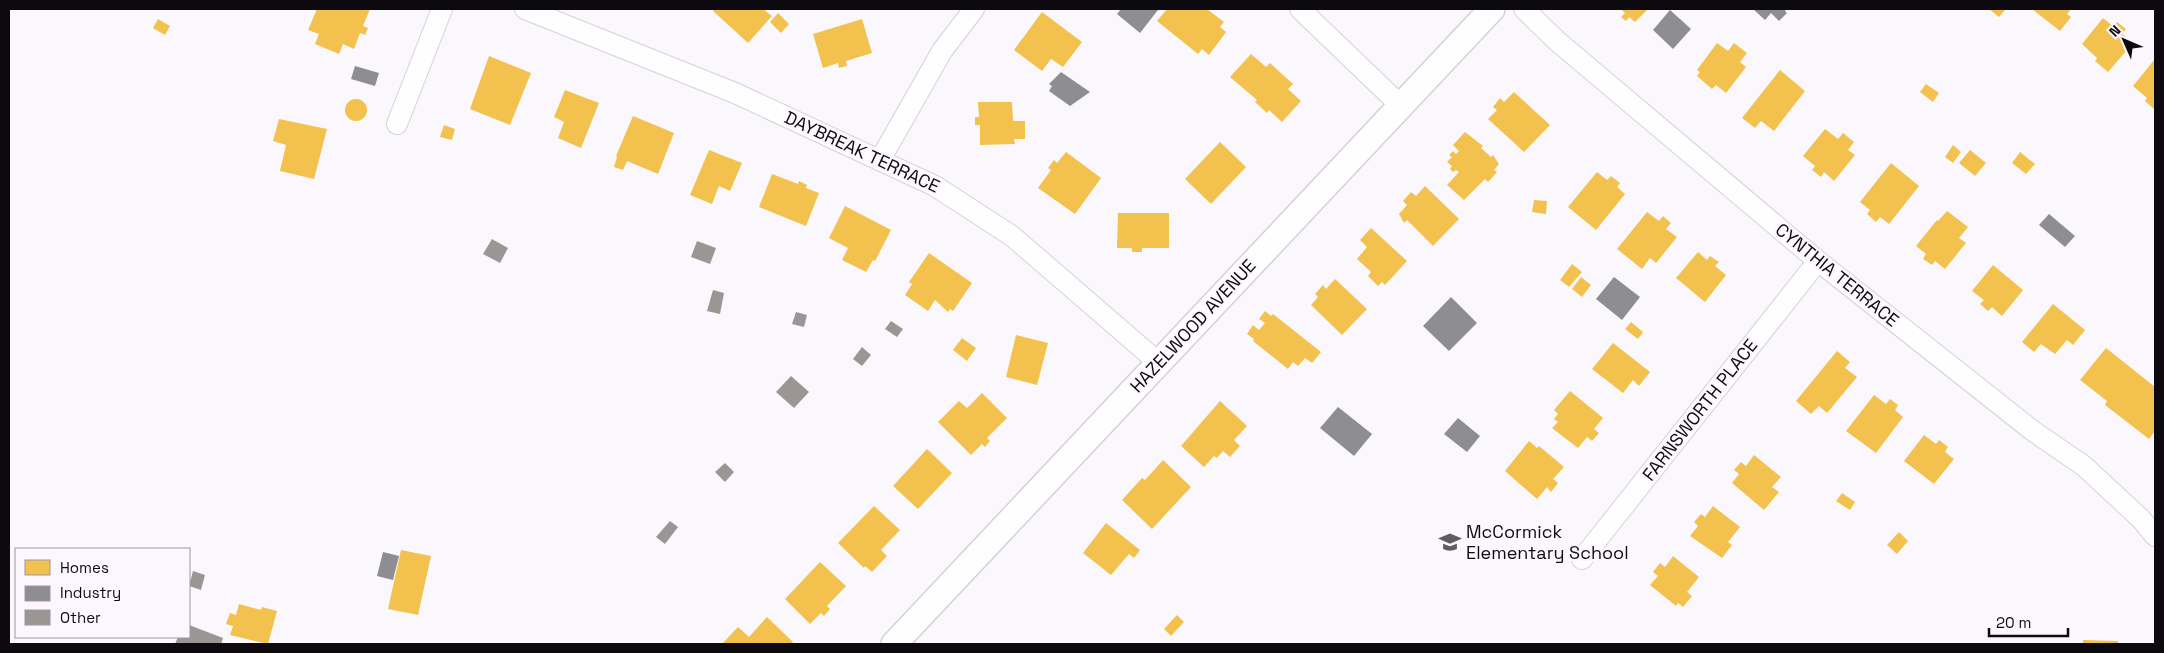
<svg xmlns="http://www.w3.org/2000/svg" width="2164" height="653" viewBox="0 0 2164 653" font-family="'Space Grotesk',sans-serif">
  <rect width="100%" height="100%" fill="#fbf8fd"/>
  <g fill="#f2c14e">
    <polygon points="317,9 370,9 363,26 368,28 365,35 360,33 354,49 343,44 339,54 315,44 319,34 308,30"/>
    <polygon points="715,9 763,9 772,16 748,43 713,11"/>
    <polygon points="1167,9 1207,9 1224,22 1220,27 1226,32 1209,55 1202,49 1198,54 1157,21"/>
    <polygon points="1621,9 1648,9 1635,22 1629,17 1626,21 1621,17 1625,13"/>
    <polygon points="1989,9 2006,9 1999,17"/>
    <polygon points="2032,9 2071,9 2067,14 2071,17 2060,31"/>
    <polygon points="1042,12 1082,42 1063,67 1051,59 1042,71 1014,50"/>
    <polygon points="778,13 789,24 781,33 770,22"/>
    <polygon points="2103,18 2114,27 2117,22 2126,29 2122,34 2133,43 2108,72 2095,61 2097,58 2082,44"/>
    <polygon points="158,19 170,26 165,35 153,28"/>
    <polygon points="862,19 872,53 846,61 847,66 839,68 838,63 823,68 813,34"/>
    <polygon points="1717,43 1728,51 1734,43 1747,53 1740,62 1746,67 1726,93 1716,85 1712,89 1697,76 1700,72 1697,70"/>
    <polygon points="1251,54 1266,67 1270,63 1293,84 1288,89 1301,101 1282,122 1269,110 1267,113 1255,102 1257,100 1230,77"/>
    <polygon points="489,56 531,73 510,125 470,109"/>
    <polygon points="2155,59 2155,110 2145,101 2147,98 2133,86"/>
    <polygon points="1780,70 1805,91 1774,131 1761,121 1755,128 1742,118"/>
    <polygon points="1926,84 1939,93 1933,102 1920,92"/>
    <polygon points="565,90 599,103 581,148 558,138 564,122 554,117"/>
    <polygon points="1514,92 1550,125 1524,152 1488,119 1497,110 1493,107 1500,98 1504,102"/>
    <circle cx="356" cy="110" r="11"/>
    <polygon points="978,102 1012,102 1013,121 1025,121 1025,139 1014,139 1015,144 980,145 980,125 975,125 975,117 979,117"/>
    <polygon points="633,116 674,133 658,174 627,161 623,170 614,167 617,157 616,156"/>
    <polygon points="279,119 327,129 314,179 280,171 286,145 273,141"/>
    <polygon points="444,125 455,129 452,140 440,137"/>
    <polygon points="1825,129 1838,139 1843,133 1854,142 1848,150 1855,155 1834,181 1824,172 1821,177 1812,170 1815,166 1803,156"/>
    <polygon points="1465,132 1483,146 1481,148 1491,157 1493,155 1499,164 1494,170 1497,172 1488,182 1485,179 1464,200 1447,185 1459,172 1456,170 1453,172 1450,169 1452,166 1447,162 1452,157 1449,155 1453,151 1456,154 1459,151 1453,145"/>
    <polygon points="1220,142 1246,167 1211,204 1185,179"/>
    <polygon points="1953,145 1961,152 1953,163 1945,157"/>
    <polygon points="709,150 742,163 730,191 719,186 712,204 690,195"/>
    <polygon points="1970,150 1986,163 1975,176 1959,163"/>
    <polygon points="1066,152 1101,178 1075,214 1038,188 1051,170 1048,168 1054,160 1057,163"/>
    <polygon points="2020,152 2035,164 2026,174 2012,163"/>
    <polygon points="1891,163 1919,186 1889,224 1880,217 1876,222 1867,214 1870,210 1860,202"/>
    <polygon points="1597,172 1607,180 1611,176 1620,183 1617,187 1625,194 1596,230 1568,207"/>
    <polygon points="772,174 798,184 799,181 807,185 806,188 819,193 806,226 759,207"/>
    <polygon points="1425,186 1459,219 1433,246 1407,220 1404,223 1399,214 1407,205 1403,201 1411,192 1416,196"/>
    <polygon points="1534,200 1547,201 1546,214 1532,212"/>
    <polygon points="845,206 891,230 875,261 873,260 866,272 842,260 848,248 829,238"/>
    <polygon points="1947,211 1968,227 1959,238 1966,243 1945,269 1935,261 1932,265 1923,259 1926,254 1916,246 1937,220 1938,221"/>
    <polygon points="1647,212 1659,221 1663,216 1671,223 1666,229 1677,237 1656,263 1650,258 1642,269 1617,249"/>
    <polygon points="1118,213 1169,213 1169,248 1142,248 1142,252 1132,252 1132,248 1117,248"/>
    <polygon points="1371,228 1407,261 1385,285 1382,282 1378,286 1368,276 1371,272 1357,259 1367,247 1360,240"/>
    <polygon points="1698,252 1707,260 1710,256 1719,262 1715,266 1726,275 1705,302 1676,278"/>
    <polygon points="929,253 972,283 953,311 950,309 948,312 935,300 928,311 905,295 912,284 909,282"/>
    <polygon points="1572,264 1582,272 1569,287 1560,280"/>
    <polygon points="1993,265 2023,290 2002,316 1992,307 1988,311 1980,304 1984,300 1972,291"/>
    <polygon points="1581,277 1591,285 1582,297 1572,289"/>
    <polygon points="1335,279 1367,309 1342,335 1311,305 1318,297 1315,294 1323,285 1326,289"/>
    <polygon points="2053,304 2085,330 2073,345 2067,340 2055,354 2041,344 2034,352 2022,342"/>
    <polygon points="1265,311 1271,316 1273,314 1321,352 1312,363 1305,358 1298,366 1293,362 1288,369 1253,341 1254,339 1247,334 1253,325 1259,330 1265,323 1259,319"/>
    <polygon points="1631,322 1643,332 1638,339 1625,329"/>
    <polygon points="1016,335 1048,343 1037,385 1006,377"/>
    <polygon points="962,338 976,348 967,361 953,350"/>
    <polygon points="1613,343 1650,372 1639,386 1633,380 1623,393 1592,369"/>
    <polygon points="2106,348 2155,387 2155,431 2149,439 2105,405 2107,401 2080,380"/>
    <polygon points="1837,351 1850,362 1845,368 1857,377 1827,413 1819,406 1811,414 1796,401"/>
    <polygon points="1570,391 1603,418 1594,429 1599,433 1592,441 1587,437 1578,448 1552,428 1558,422 1554,419 1558,414 1554,410"/>
    <polygon points="982,393 1007,418 987,438 990,441 985,447 982,444 971,455 938,422 959,401 967,408"/>
    <polygon points="1874,395 1886,404 1890,399 1898,405 1895,410 1903,417 1876,453 1846,431"/>
    <polygon points="1220,401 1247,426 1234,440 1240,446 1230,457 1223,451 1217,458 1214,456 1204,467 1181,446"/>
    <polygon points="1924,435 1936,444 1939,440 1948,447 1945,452 1954,459 1934,484 1904,461"/>
    <polygon points="1529,441 1537,448 1539,446 1564,467 1553,479 1558,483 1551,492 1547,487 1537,499 1505,471"/>
    <polygon points="927,449 952,473 918,509 893,486"/>
    <polygon points="1754,455 1781,477 1772,487 1779,492 1764,510 1732,483 1739,474 1734,470 1741,462 1746,466"/>
    <polygon points="1163,460 1191,487 1152,529 1122,500 1142,478 1145,480"/>
    <polygon points="1842,493 1855,502 1850,510 1836,501"/>
    <polygon points="874,506 900,530 881,550 887,556 872,572 865,566 864,568 838,543"/>
    <polygon points="1713,506 1740,527 1728,542 1732,545 1722,558 1690,536 1698,526 1694,522 1701,514 1705,517"/>
    <polygon points="1106,523 1140,550 1134,558 1129,554 1111,575 1083,553"/>
    <polygon points="1899,532 1908,541 1897,554 1887,545"/>
    <polygon points="401,550 431,556 418,615 388,609"/>
    <polygon points="1673,556 1699,577 1687,592 1692,596 1683,607 1678,603 1676,606 1650,585 1658,576 1653,572 1660,563 1665,567"/>
    <polygon points="820,562 846,586 827,606 830,609 824,616 821,613 810,624 785,599"/>
    <polygon points="239,604 261,610 262,607 277,611 268,644 230,635 233,626 226,624 230,613 236,615"/>
    <polygon points="1177,615 1184,622 1171,636 1164,629"/>
    <polygon points="767,617 793,642 791,644 722,644 738,627 749,637"/>
    <polygon points="2083,640 2118,641 2118,644 2083,644"/>
  </g>
  <g fill="#8d8d92">
    <polygon points="1121,9 1157,9 1158,10 1140,33 1117,14"/>
    <polygon points="1753,9 1786,9 1785,11 1787,13 1779,21 1771,13 1765,20"/>
    <polygon points="1670,10 1691,29 1673,49 1653,30"/>
    <polygon points="355,66 379,73 375,86 351,79"/>
    <polygon points="1061,72 1090,92 1070,106 1049,91 1052,86 1049,84"/>
    <polygon points="2049,214 2075,236 2065,247 2039,225"/>
    <polygon points="1614,277 1640,297 1622,320 1596,299"/>
    <polygon points="1451,297 1477,323 1449,351 1423,326"/>
    <polygon points="1338,407 1372,434 1354,456 1320,428"/>
    <polygon points="1458,418 1480,436 1467,452 1444,434"/>
    <polygon points="383,552 399,556 393,580 377,576"/>
  </g>
  <g fill="#9b9694">
    <polygon points="492,239 508,248 500,263 483,254"/>
    <polygon points="697,241 716,248 710,264 691,257"/>
    <polygon points="713,290 724,293 720,314 707,311"/>
    <polygon points="796,312 807,315 804,327 792,324"/>
    <polygon points="891,321 903,329 897,337 885,329"/>
    <polygon points="862,347 871,355 862,366 853,359"/>
    <polygon points="791,376 809,392 794,408 776,392"/>
    <polygon points="725,463 734,472 725,482 715,472"/>
    <polygon points="670,521 678,527 665,544 656,537"/>
    <polygon points="193,571 205,575 201,590 189,586"/>
    <polygon points="189,625 223,638 221,644 175,644 178,637 189,637"/>
  </g>
  <g fill="none" stroke-linecap="round" stroke-linejoin="round">
    <g stroke="#d5d1d7" stroke-width="22">
      <g id="minor">
        <polyline points="525,9 735,93 935,186 1012,236 1159,363"/>
        <polyline points="1300,9 1400,105"/>
        <polyline points="1524,9 1557,41 1818,261 2033,431 2084,466 2141,519 2155,536"/>
        <polyline points="397,124 442,9"/>
        <polyline points="880,160 942,51 974,9"/>
        <polyline points="1582,559 1818,261"/>
      </g>
    </g>
    <g stroke="#d5d1d7" stroke-width="28">
      <polyline id="tertiary" points="894,644 1492,9"/>
    </g>
    <use href="#minor" stroke="#fefeff" stroke-width="20"/>
    <use href="#tertiary" stroke="#fefeff" stroke-width="25"/>
  </g>
  <defs>
    <g id="school-bare" transform="scale(1.725)"><path d="M0-5L7-2L0 1L-7-2ZM-4 1L0 2.5L4 1V4Q0 6-4 4Z" fill="#605d62" stroke="#fcf7fe" stroke-width="2.5" paint-order="stroke"/></g>
  </defs>
  <g fill-rule="evenodd">
    <use href="#school-bare" x="1450" y="542"/>
  </g>
  <g text-anchor="middle" stroke-width="5" stroke-linejoin="round" paint-order="stroke">
    <g font-size="18" fill="#0d0a0f" stroke="#fcf7fe">
      <text transform="translate(862 152) rotate(25)" y="6">DAYBREAK TERRACE</text>
      <text transform="translate(1837 275) rotate(39)" y="6">CYNTHIA TERRACE</text>
      <text transform="translate(1193 326) rotate(-47)" y="6">HAZELWOOD AVENUE</text>
      <text transform="translate(1700 410) rotate(-52)" y="6">FARNSWORTH PLACE</text>
    </g>
    <g font-size="18" fill="#0d0a0f" stroke="#fcf7fe" text-anchor="start">
      <text x="1466" y="538">McCormick<tspan x="1466" dy="21">Elementary School</tspan></text>
    </g>
  </g>
  <rect width="2164" height="653" fill="none" stroke="#0d0a0f" stroke-width="20"/>
  <rect x="15" y="548" width="175" height="90" fill="#fcf7fe" stroke="#9c989e"/>
  <rect x="25" y="560" width="25" height="15" fill="#f2c14e" stroke="#9c989e"/>
  <text x="60" y="573" font-size="15" fill="#0d0a0f">Homes</text>
  <rect x="25" y="586" width="25" height="15" fill="#8d8d92" stroke="#9c989e"/>
  <text x="60" y="598" font-size="15" fill="#0d0a0f">Industry</text>
  <rect x="25" y="610" width="25" height="15" fill="#9b9694" stroke="#9c989e"/>
  <text x="60" y="623" font-size="15" fill="#0d0a0f">Other</text>
  <g transform="translate(2124 40) rotate(315)" stroke="#fcf7fe" stroke-width="4" paint-order="stroke">
  <path d="M0-4L9 19L0 12L-9 19Z" fill="#0d0a0f"/>
  <text y="-8" font-size="14" font-weight="bold" text-anchor="middle" fill="#0d0a0f">N</text>
  </g>
  <path d="M1989 628v8h79v-8" fill="none" stroke="#0d0a0f" stroke-width="2.5"/>
  <text x="1996" y="628" font-size="15" fill="#0d0a0f" stroke="#fcf7fe" stroke-width="4" paint-order="stroke">20 m</text>
</svg>
